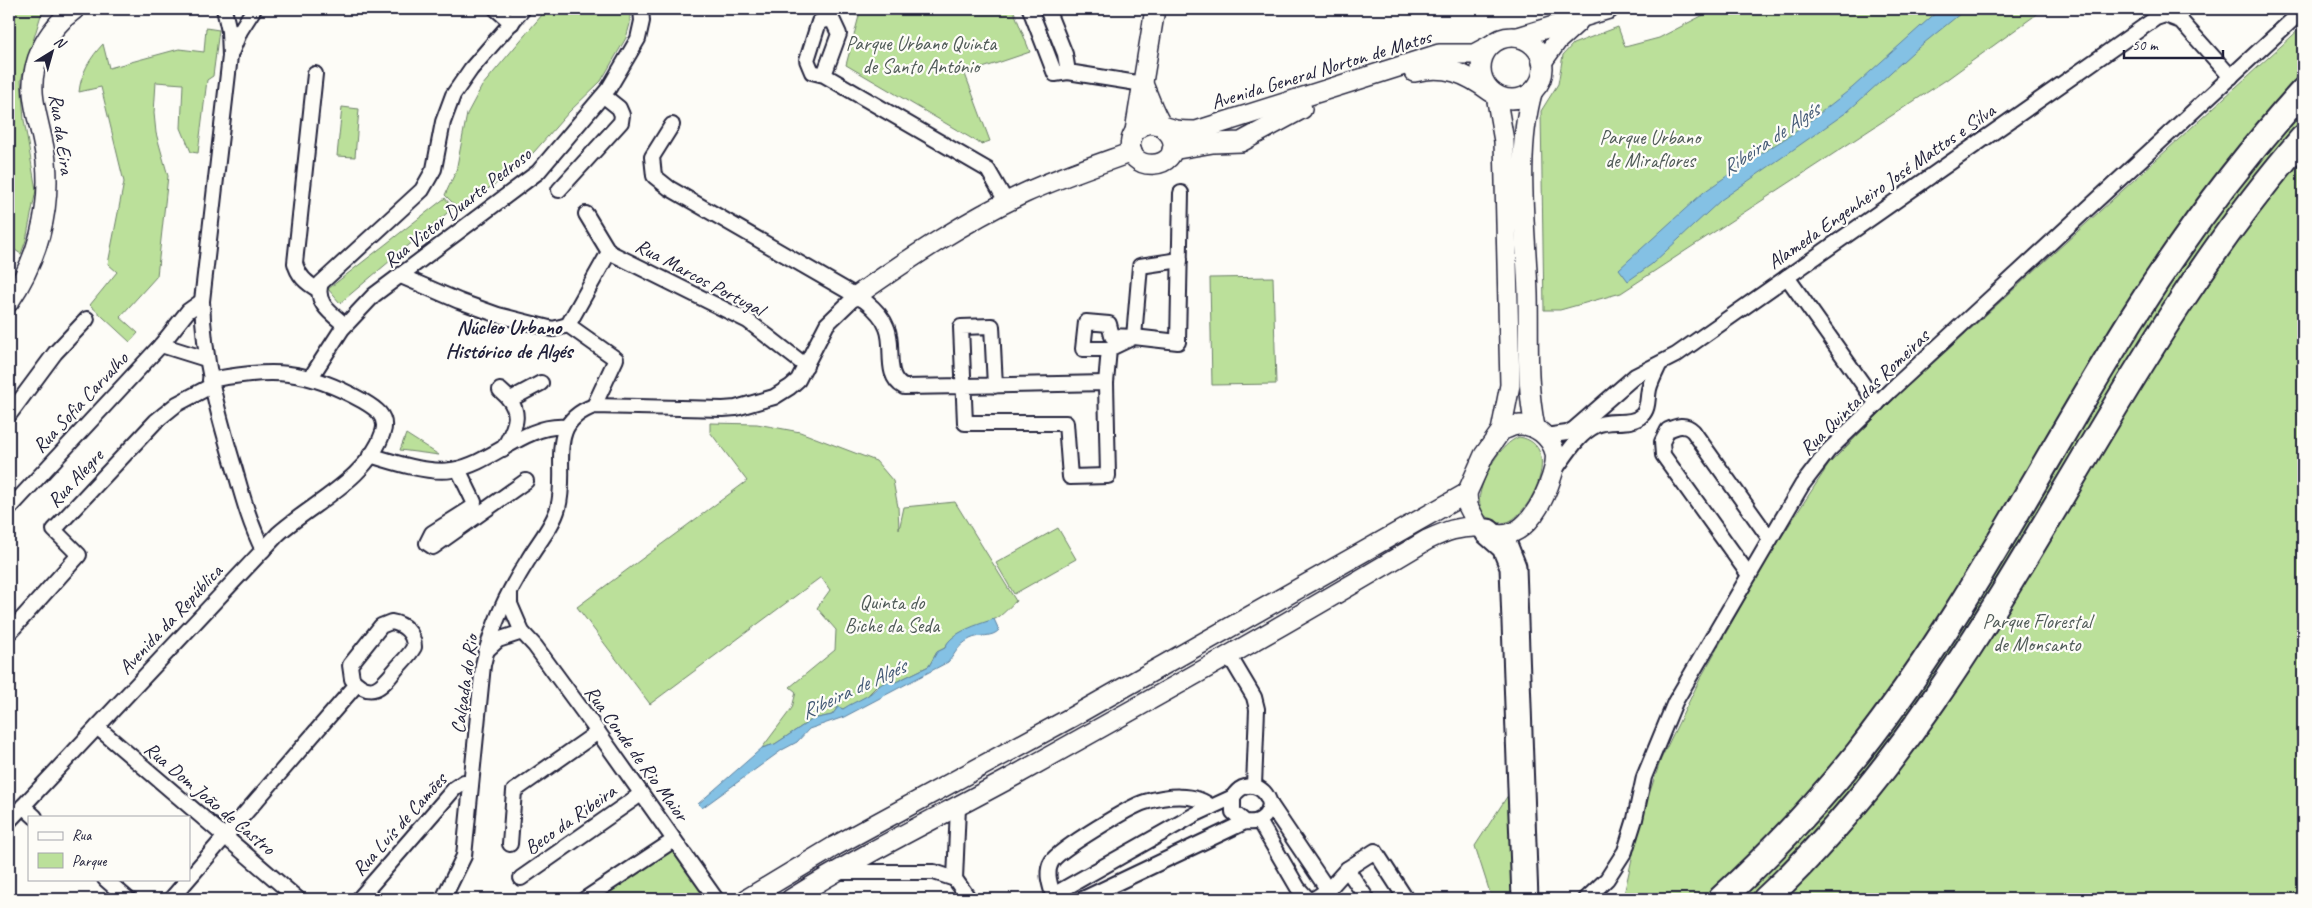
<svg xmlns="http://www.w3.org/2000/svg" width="2312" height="908" viewBox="0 0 2312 908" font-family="Caveat,sans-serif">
  <rect width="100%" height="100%" fill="#fdfcf7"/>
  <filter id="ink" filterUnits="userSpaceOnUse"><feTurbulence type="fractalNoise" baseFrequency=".02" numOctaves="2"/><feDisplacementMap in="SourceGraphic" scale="10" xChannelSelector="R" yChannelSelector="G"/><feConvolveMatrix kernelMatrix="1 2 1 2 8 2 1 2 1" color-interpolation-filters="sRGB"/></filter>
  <g filter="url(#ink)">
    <g fill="#bbe09a" stroke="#6e816a">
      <polygon points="9,9 49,9 41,15 21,80 24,120 36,190 26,240 21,254 9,246"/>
      <polygon points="547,9 630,9 630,24 626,38 601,81 569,112 534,152 505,178 458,208 445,195 456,171 467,114 482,86"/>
      <polygon points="827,9 1013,9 1030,52 965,74 990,141 981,144 846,65 859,16"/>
      <polygon points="1715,9 2044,9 1946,80 1621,293 1560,310 1544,310 1541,111 1558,84 1563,55 1573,44 1618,27 1625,47 1659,38"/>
      <polygon points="2303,26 2303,899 1623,899 1641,818 1661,759 1700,679 1769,556 1829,464 1897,396"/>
      <path d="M 206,28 L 219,30 L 213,76 L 207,80 L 198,153 L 191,152 L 181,128 L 183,84 L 156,82 L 154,113 L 156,133 L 168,176 L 157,276 L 120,317 L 138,333 L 130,342 L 90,305 L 117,272 L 108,264 L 124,182 L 101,87 L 79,92 C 81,73 90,58 103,44 L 109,68 L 179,49 L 204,52 Z"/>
      <polygon points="342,107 359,109 355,157 337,156"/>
      <polygon points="445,198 453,208 340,303 328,289"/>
      <polygon points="1273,277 1276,384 1212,385 1210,278"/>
      <path d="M 710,423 L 757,424 L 800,432 L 876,461 L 893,481 L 898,507 L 899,530 L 904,507 L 955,502 L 1016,601 C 1010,606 1002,616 995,619 C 982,625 951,631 945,648 L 937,652 L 929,666 L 896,682 L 877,686 L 866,697 L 843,709 L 838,707 L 832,715 L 813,719 L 775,744 L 762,748 L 792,708 L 796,692 L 790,687 L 835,650 L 836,630 L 817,608 L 830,590 L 821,577 L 650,704 L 577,607 L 747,481 L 710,432 Z"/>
      <polygon points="406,434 439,455 400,450"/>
      <path d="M 1519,437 C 1566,445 1528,517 1507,522 C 1497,525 1489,519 1482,513 C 1481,507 1478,500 1480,494 C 1484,474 1500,444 1519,437 Z"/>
      <polygon points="1058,528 1076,559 1014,594 996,563"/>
      <polygon points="1514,786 1516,899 1492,899 1475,846"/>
      <polygon points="672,848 707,899 597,899"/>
    </g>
    <g fill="#84c1e4" stroke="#5d81a0">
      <polygon points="1940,9 1966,9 1913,52 1847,112 1721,200 1652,264 1628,281 1619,269 1704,192 1734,171 1797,131 1852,88"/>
      <path d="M 994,619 L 999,630 C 992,638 980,634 970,639 C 957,646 957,652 948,662 L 844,717 L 809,729 L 797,742 L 782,750 L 702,808 L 698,804 L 762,748 L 775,744 L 813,719 L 832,715 L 838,707 L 843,709 C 850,704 858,701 865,697 C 877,691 881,678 896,682 L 929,666 L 937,652 L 945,648 C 950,632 980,624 994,619 Z"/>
    </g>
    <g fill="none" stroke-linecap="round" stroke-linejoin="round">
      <g stroke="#22223b" stroke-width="18">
        <g id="street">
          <path d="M 224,9 L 229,31 L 230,56 L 202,301 C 204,363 217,411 235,470 C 243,498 250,524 263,550"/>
          <polyline points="496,9 512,23"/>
          <polyline points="1030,9 1055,74 1068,72"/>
          <polyline points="1047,9 1065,54 1068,72 1143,84"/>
          <polyline points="232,51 240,31 254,9"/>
          <path d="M 315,74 L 295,263 C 298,276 307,284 319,290"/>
          <polyline points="824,75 812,72 807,60 819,22 832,19 839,34 824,75 988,170 1007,203"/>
          <path d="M 672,125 L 652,157 L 654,176 L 669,188 L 865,301 C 874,308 883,317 887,328 C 895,347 883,376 904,387 L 964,386 L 1106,383 L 1108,476 L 1070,477 L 1066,423 L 965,423 L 961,327 L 992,326 L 995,386"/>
          <polyline points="559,190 621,122 622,115 619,108 604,96"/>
          <polyline points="586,214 609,252 748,321 806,366"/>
          <polyline points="401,276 459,301 498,315 553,329 568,325"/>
          <polyline points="1787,277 1877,404"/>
          <path d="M 345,325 C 332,314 314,303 321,283 L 422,190 L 434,169 L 443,122 L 453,95 L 471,69 L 523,9"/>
          <polyline points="568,325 616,359 594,406"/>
          <polyline points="568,325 609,252"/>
          <polyline points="161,345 206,359"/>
          <polyline points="1109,349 1083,349 1086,322 1109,324 1112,336 1134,337 1140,266 1180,260"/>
          <polyline points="311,377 342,329 374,295 538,172 609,88 638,39 642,21 641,9"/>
          <polyline points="1106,383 1109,349 1134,337 1178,342 1181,193"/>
          <path d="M 500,390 C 524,410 517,425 503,449"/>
          <polyline points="511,399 541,383"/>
          <polyline points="9,415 55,353 87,319"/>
          <polyline points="1545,436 1567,433 1574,429 1635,376 1676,355 2156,18 2165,15 2181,21 2231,77"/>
          <path d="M 370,455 C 392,462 429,474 452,470 C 492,464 524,424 565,427"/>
          <polyline points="458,469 474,502 473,507 432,533 427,543 433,547 526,481"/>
          <path d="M 1554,471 C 1566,456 1577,435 1595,426 C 1609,418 1631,427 1642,415 C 1649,408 1647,398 1649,389 C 1651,381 1656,372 1659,365"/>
          <polyline points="9,509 161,345 188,311 202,301"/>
          <path d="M 1749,575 L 1663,455 L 1662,442 L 1668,430 C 1677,426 1685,423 1693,431 L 1770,539"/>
          <polyline points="510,592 510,604 522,632 535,646 598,732 716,899"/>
          <path d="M 391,622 C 404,624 414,633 414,647 C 409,656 402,662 396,669 C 382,686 372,700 352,679 L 350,665 L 381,626 Z"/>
          <polyline points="9,633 79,555 54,530 156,421 177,404 211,386"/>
          <polyline points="486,651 498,640 522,632"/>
          <polyline points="1229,655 1254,697 1257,709 1254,786"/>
          <polyline points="97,727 298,899"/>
          <polyline points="1270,804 1328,890"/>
          <polyline points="23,806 35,817"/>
          <polyline points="958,807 955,879 969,899"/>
          <path d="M 9,821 L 278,534 C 311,504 369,478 383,432 C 388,416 375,408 363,401 C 306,369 273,368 210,380"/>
          <polyline points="1259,821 1298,888 1308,899"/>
          <polyline points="510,844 514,791 598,732"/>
          <polyline points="1347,869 1367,899"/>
          <polyline points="839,872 934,872 955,879"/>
          <polyline points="521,878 641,794"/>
          <polyline points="105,879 128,899"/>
          <path d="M 1053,895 C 1050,884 1045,872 1052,861 C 1060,849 1131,806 1145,802 C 1165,796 1196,792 1211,807"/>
          <polyline points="171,899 357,684"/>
          <polyline points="359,899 455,788 464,782 471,782"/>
          <path d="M 443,899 L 464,856 L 483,665 C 492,625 506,595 528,560 C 537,544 553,526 558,508 C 569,467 544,424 594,406 L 723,409 L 736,408 L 774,397 L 790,387 L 798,380 L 827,324 L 856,296"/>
          <polyline points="585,899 674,840"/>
          <polyline points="1056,899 1053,895 1196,814 1233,797"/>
          <path d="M 1083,899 L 1245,822 C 1259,824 1268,817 1270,804 C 1265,784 1244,779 1233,797 L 1233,812 L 1245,822"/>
          <polyline points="1314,899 1328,890 1347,869 1375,851 1406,899"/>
          <polyline points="1586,899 1607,879 1625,851 1635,819 1644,777 1675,702 1802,485 1828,451 1891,390 2303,10"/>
        </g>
      </g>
      <g stroke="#22223b" stroke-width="22">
        <g id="secondary">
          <circle cx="1512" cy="68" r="31"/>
          <polyline points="1518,37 1609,9"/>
          <polyline points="1542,62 1557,41 1578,22"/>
          <path d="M 1414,72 C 1444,64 1466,73 1491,92"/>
          <path d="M 1143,84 C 1149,97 1154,115 1163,127 C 1166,131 1170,133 1172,139 C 1182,171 1124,174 1131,140 C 1133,132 1139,126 1147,124 C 1156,122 1167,128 1176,130 C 1183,131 1189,131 1196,131 L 1439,54 L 1474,54 L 1491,45"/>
          <path d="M 1532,93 C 1515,155 1526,230 1528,294 C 1529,339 1526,384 1535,427"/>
          <path d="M 1496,95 L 1504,141 L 1510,385 L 1501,431 L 1484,455 L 1467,493 L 1468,506 L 1479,527 C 1514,551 1537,515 1548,487 C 1552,476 1557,464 1555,453 C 1551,437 1535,424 1519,425 C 1513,425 1506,429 1501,431"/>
          <polyline points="1135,131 1155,9"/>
          <polyline points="1172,150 1213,143 1241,142 1302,109"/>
          <path d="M 856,296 C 910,258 965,221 1025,193 C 1060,177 1096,165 1132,152"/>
          <path d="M 9,302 C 37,261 51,211 46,161 C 44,141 37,121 34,101 C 28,65 46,30 75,9"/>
          <polyline points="747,899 835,846 1072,717 1467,493"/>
          <path d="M 791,899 C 864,853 941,816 1016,775 C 1154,698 1292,621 1427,540 C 1445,532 1458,526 1479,527"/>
        </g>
      </g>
      <g stroke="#22223b" stroke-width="29">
        <g id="highway">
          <polyline points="1488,532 1505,547 1513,567 1525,899"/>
          <path d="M 1721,899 C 1770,854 1816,805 1858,753 C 1964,619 2041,464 2131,320 C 2182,239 2239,162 2303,91"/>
          <path d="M 1766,899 C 1996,684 2098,373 2303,138"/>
        </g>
      </g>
      <use href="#street" stroke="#fdfcf7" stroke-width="14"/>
      <use href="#secondary" stroke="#fdfcf7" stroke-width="19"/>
      <use href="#highway" stroke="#fdfcf7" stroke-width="25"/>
    </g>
  </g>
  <g text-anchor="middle" stroke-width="4.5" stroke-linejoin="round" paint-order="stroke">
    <g font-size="20" fill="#505b58" stroke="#fdfcf7">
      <text x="921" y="50">Parque Urbano Quinta<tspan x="921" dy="23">de Santo António</tspan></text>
      <text x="1650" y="144">Parque Urbano<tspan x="1650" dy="23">de Miraflores</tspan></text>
      <text x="892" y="609">Quinta do<tspan x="892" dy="23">Biche da Seda</tspan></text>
      <text x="2037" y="628">Parque Florestal<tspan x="2037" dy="23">de Monsanto</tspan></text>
    </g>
    <g font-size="20" fill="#22223b" stroke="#fdfcf7">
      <text transform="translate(1321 69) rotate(-17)" y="7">Avenida General Norton de Matos</text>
      <text transform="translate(62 134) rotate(82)" y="7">Rua da Eira</text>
      <text transform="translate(1881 186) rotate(-35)" y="7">Alameda Engenheiro José Mattos e Silva</text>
      <text transform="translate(457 207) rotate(-38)" y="7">Rua Victor Duarte Pedroso</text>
      <text transform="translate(700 277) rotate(28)" y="7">Rua Marcos Portugal</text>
      <text transform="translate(1864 392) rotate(-44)" y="7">Rua Quinta das Romeiras</text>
      <text transform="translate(80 402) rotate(-47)" y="7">Rua Sofia Carvalho</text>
      <text transform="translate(75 478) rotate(-47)" y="7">Rua Alegre</text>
      <text transform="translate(170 619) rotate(-47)" y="7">Avenida da República</text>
      <text transform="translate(464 684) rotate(-82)" y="7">Calçada do Rio</text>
      <text transform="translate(637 753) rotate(54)" y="7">Rua Conde de Rio Maior</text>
      <text transform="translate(210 798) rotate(40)" y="7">Rua Dom João de Castro</text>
      <text transform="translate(570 819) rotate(-35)" y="7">Beco da Ribeira</text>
      <text transform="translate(399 824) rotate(-48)" y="7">Rua Luís de Camões</text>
    </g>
    <g font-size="21" font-style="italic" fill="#445a76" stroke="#fdfcf7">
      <text transform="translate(1770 139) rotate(-34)" y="7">Ribeira de Algés</text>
      <text transform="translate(853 689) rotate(-25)" y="7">Ribeira de Algés</text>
    </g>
    <g font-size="21" font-weight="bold" fill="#22223b" stroke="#fdfcf7">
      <text x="509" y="334">Núcleo Urbano<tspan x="509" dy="24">Histórico de Algés</tspan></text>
    </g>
  </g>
  <rect width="2312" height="908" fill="none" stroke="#fdfcf7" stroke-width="30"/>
  <rect x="15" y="15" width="2282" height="878" fill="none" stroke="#22223b" stroke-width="2" filter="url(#ink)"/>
  <rect x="28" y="816" width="162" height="65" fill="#fdfcf7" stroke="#a5a5ac"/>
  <rect x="38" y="832" width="25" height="8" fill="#fdfcf7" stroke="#a5a5ac"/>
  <text x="72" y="840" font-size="15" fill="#22223b">Rua</text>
  <rect x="38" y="853" width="25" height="15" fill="#bbe09a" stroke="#a5a5ac"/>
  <text x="72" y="866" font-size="15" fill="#22223b">Parque</text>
  <g transform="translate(52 52) rotate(37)" stroke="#fdfcf7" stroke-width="4" paint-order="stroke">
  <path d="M0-4L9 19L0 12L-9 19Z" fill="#22223b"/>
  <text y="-8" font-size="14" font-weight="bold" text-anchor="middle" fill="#22223b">N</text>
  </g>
  <path d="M2124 50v8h99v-8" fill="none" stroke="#22223b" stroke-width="2.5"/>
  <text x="2132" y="50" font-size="15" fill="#22223b" stroke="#fdfcf7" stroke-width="4" paint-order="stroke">50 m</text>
</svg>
